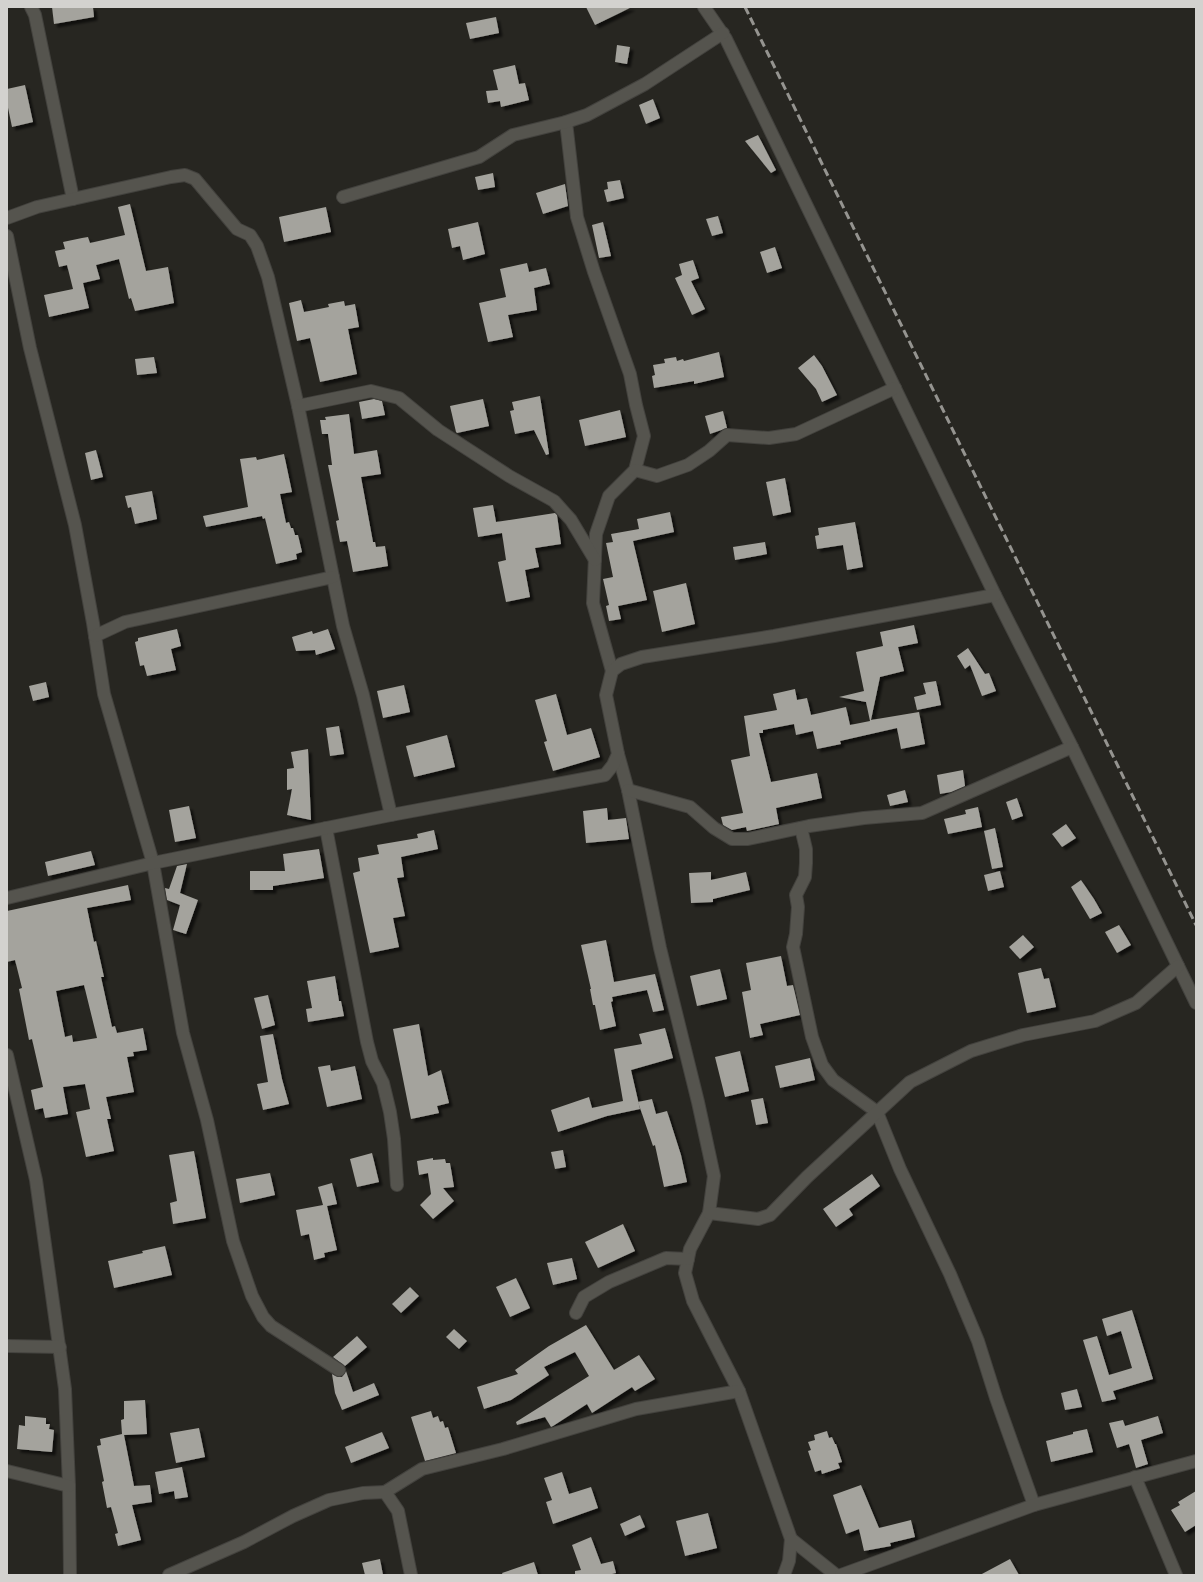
<svg xmlns="http://www.w3.org/2000/svg" width="1203" height="1582" viewBox="0 0 1203 1582" font-family="Figtree,sans-serif">
  <defs>
    <filter id="shadow"><feDropShadow dx="3.5" dy="3.5" stdDeviation="1" flood-color="#0009"/></filter>
  </defs>
  <rect width="100%" height="100%" fill="#272621"/>
  <g fill="#a4a39d" fill-rule="evenodd" filter="url(#shadow)">
    <polygon points="52,7 93,7 94,17 54,24"/>
    <polygon points="586,7 632,7 595,25"/>
    <polygon points="496,17 499,33 470,39 466,23"/>
    <polygon points="617,45 630,47 627,64 615,62"/>
    <polygon points="515,65 519,84 525,83 529,100 501,107 500,101 488,103 486,91 498,90 493,70"/>
    <polygon points="25,85 33,122 12,127 7,103 7,89"/>
    <polygon points="653,99 660,118 646,124 639,105"/>
    <polygon points="758,135 776,170 771,173 745,141"/>
    <polygon points="493,173 495,187 478,190 475,177"/>
    <polygon points="620,180 624,198 607,202 604,190 608,189 607,182"/>
    <polygon points="565,184 568,206 543,214 536,193"/>
    <polygon points="130,204 146,271 168,267 174,303 135,311 131,298 129,299 119,259 96,265 100,279 83,283 89,308 49,317 44,295 73,289 67,265 59,267 55,251 65,249 63,242 82,238 88,237 90,243 125,235 118,207"/>
    <polygon points="326,207 331,232 284,242 279,217"/>
    <polygon points="718,216 723,233 712,236 706,219"/>
    <polygon points="478,222 485,254 463,260 460,246 452,248 448,229"/>
    <polygon points="603,222 611,256 599,258 592,225"/>
    <polygon points="775,247 782,268 767,273 760,252"/>
    <polygon points="693,260 699,278 691,281 705,309 692,315 675,278 682,275 679,264"/>
    <polygon points="527,263 529,272 546,268 550,284 534,288 537,310 508,315 513,337 488,342 479,303 506,297 500,269"/>
    <polygon points="301,300 304,312 329,307 328,304 344,301 345,306 355,304 359,327 348,329 357,374 320,382 310,338 297,341 289,303"/>
    <polygon points="719,352 724,377 694,384 694,381 654,388 652,376 655,375 653,365 665,363 664,359 676,357 677,361 683,359 684,361"/>
    <polygon points="814,355 822,366 837,395 822,402 816,389 798,368"/>
    <polygon points="154,357 157,373 137,375 135,359"/>
    <polygon points="540,396 549,454 546,455 534,430 515,434 510,411 514,410 512,402"/>
    <polygon points="374,399 382,401 385,415 362,419 359,402"/>
    <polygon points="483,399 489,426 457,433 456,432 450,406"/>
    <polygon points="620,410 626,437 585,446 579,420"/>
    <polygon points="723,411 727,428 710,434 705,416"/>
    <polygon points="349,414 354,454 377,450 381,474 361,477 373,542 375,542 376,547 385,546 388,566 353,572 347,541 340,542 336,521 339,520 328,465 332,465 328,434 322,434 320,420 326,420 325,417"/>
    <polygon points="96,450 103,477 91,480 85,453"/>
    <polygon points="284,454 292,492 280,494 286,523 289,522 291,528 293,528 295,535 298,535 302,552 296,554 297,559 276,564 265,518 263,519 262,516 206,527 203,516 248,507 240,459 256,457 257,460"/>
    <polygon points="785,478 791,512 773,516 766,482"/>
    <polygon points="152,491 157,519 135,524 131,507 128,508 125,496"/>
    <polygon points="493,505 496,522 555,513 557,515 561,544 535,548 539,567 525,570 530,597 506,602 498,562 506,560 502,533 478,537 473,508"/>
    <polygon points="670,512 674,532 633,541 647,600 618,606 621,619 609,621 606,606 609,605 603,579 613,577 606,543 613,542 611,534 639,529 637,519"/>
    <polygon points="855,522 863,567 847,570 843,545 817,549 815,536 819,535 818,528"/>
    <polygon points="765,542 767,554 735,560 733,547"/>
    <polygon points="686,583 695,624 662,632 653,591"/>
    <polygon points="914,625 918,643 898,647 904,671 880,677 871,720 919,712 925,744 901,749 897,728 840,741 841,744 817,749 813,731 796,735 794,724 763,730 763,733 759,733 771,782 817,773 822,798 776,808 779,824 747,831 746,827 732,830 723,825 721,817 743,813 731,760 750,756 744,716 777,710 773,694 795,689 797,700 807,698 811,715 846,707 850,725 870,721 866,702 839,697 864,691 856,652 883,646 880,632"/>
    <polygon points="177,629 181,646 171,649 176,670 147,676 144,665 140,666 135,642 138,641 138,638"/>
    <polygon points="328,629 335,649 316,655 315,650 296,651 292,637 312,631 313,634"/>
    <polygon points="968,648 985,674 989,673 996,691 982,696 970,665 965,669 957,656"/>
    <polygon points="936,681 941,705 917,710 914,697 926,694 923,683"/>
    <polygon points="46,682 49,697 33,701 29,686"/>
    <polygon points="404,685 410,712 383,718 377,691"/>
    <polygon points="556,694 567,735 591,728 600,757 553,771 544,742 547,741 535,700"/>
    <polygon points="339,726 344,754 330,756 326,728"/>
    <polygon points="447,735 455,767 414,777 406,746"/>
    <polygon points="308,749 311,820 287,815 292,789 287,790 287,769 294,768 291,752"/>
    <polygon points="963,770 965,786 951,792 940,794 937,775"/>
    <polygon points="905,790 908,802 890,806 887,795"/>
    <polygon points="1017,798 1023,816 1012,820 1006,802"/>
    <polygon points="189,806 196,838 175,842 169,810"/>
    <polygon points="978,807 982,827 948,834 944,819 966,814 965,810"/>
    <polygon points="607,808 608,820 626,818 629,839 586,843 583,811"/>
    <polygon points="1066,824 1076,838 1062,847 1052,834"/>
    <polygon points="995,828 1003,867 992,869 984,831"/>
    <polygon points="434,830 438,849 401,857 404,877 397,878 405,916 393,918 399,947 370,953 353,873 360,871 358,858 379,854 377,845 418,838 417,834"/>
    <polygon points="319,849 324,878 273,886 273,890 250,890 250,871 285,871 283,854"/>
    <polygon points="91,851 95,865 48,876 45,862"/>
    <polygon points="187,864 180,893 198,900 186,934 173,930 180,905 167,900 165,888 169,889 177,866"/>
    <polygon points="1000,871 1004,887 988,891 984,875"/>
    <polygon points="711,872 711,880 746,872 750,890 713,899 713,902 691,903 689,873"/>
    <polygon points="1081,880 1094,899 1102,913 1090,919 1071,887"/>
    <path d="M 128,885 L 131,900 L 87,908 L 94,942 L 96,941 L 104,977 L 101,977 L 112,1027 L 115,1026 L 117,1033 L 143,1028 L 147,1050 L 133,1052 L 134,1056 L 127,1057 L 134,1092 L 106,1097 L 111,1119 L 107,1119 L 114,1151 L 86,1157 L 76,1112 L 90,1109 L 85,1084 L 63,1087 L 68,1114 L 45,1118 L 43,1108 L 35,1110 L 31,1090 L 43,1087 L 32,1039 L 29,1040 L 19,989 L 22,988 L 15,960 L 7,962 L 7,911 ZM 84,985 L 97,1038 L 73,1042 L 72,1035 L 65,1037 L 56,991 Z"/>
    <polygon points="1119,925 1131,945 1117,953 1105,932"/>
    <polygon points="1023,935 1034,947 1020,959 1009,947"/>
    <polygon points="606,940 614,982 655,974 664,1010 653,1012 647,990 612,997 613,1001 611,1002 616,1026 600,1030 595,1005 593,1005 590,989 591,989 581,945"/>
    <polygon points="781,956 787,986 793,985 800,1015 760,1024 763,1035 750,1038 742,992 751,990 746,963"/>
    <polygon points="1041,968 1044,979 1049,978 1056,1007 1027,1013 1018,973"/>
    <polygon points="720,969 727,999 697,1006 690,976"/>
    <polygon points="335,976 339,1001 341,1001 344,1016 308,1022 306,1009 312,1008 307,981"/>
    <polygon points="268,995 275,1025 262,1029 254,998"/>
    <polygon points="419,1024 428,1076 441,1070 449,1103 437,1106 439,1113 411,1119 393,1029"/>
    <polygon points="665,1028 673,1058 631,1070 640,1109 607,1116 558,1132 551,1110 589,1097 592,1108 623,1101 614,1049 642,1044 639,1034"/>
    <polygon points="273,1034 282,1079 289,1104 263,1110 257,1084 268,1082 260,1036"/>
    <polygon points="740,1051 749,1091 725,1097 715,1057"/>
    <polygon points="810,1058 815,1080 780,1088 775,1066"/>
    <polygon points="330,1065 331,1071 355,1066 362,1099 327,1107 318,1067"/>
    <polygon points="763,1098 768,1123 756,1125 751,1100"/>
    <polygon points="652,1099 656,1114 667,1111 681,1155 687,1182 664,1187 655,1145 653,1146 638,1102"/>
    <polygon points="563,1150 566,1167 555,1169 551,1152"/>
    <polygon points="194,1151 206,1218 173,1224 170,1203 177,1201 169,1155"/>
    <polygon points="372,1153 379,1182 357,1187 350,1159"/>
    <polygon points="433,1158 433,1160 445,1159 446,1163 450,1163 454,1187 443,1188 454,1201 433,1219 420,1205 431,1194 428,1173 419,1175 417,1161"/>
    <polygon points="270,1173 275,1195 240,1203 236,1179"/>
    <polygon points="872,1174 880,1186 849,1209 853,1215 836,1227 823,1209"/>
    <polygon points="332,1183 337,1204 327,1206 337,1250 324,1253 325,1257 314,1260 309,1234 301,1236 296,1210 323,1205 318,1187"/>
    <polygon points="623,1224 635,1251 598,1268 585,1242"/>
    <polygon points="165,1246 172,1275 114,1288 108,1261 143,1253 142,1251"/>
    <polygon points="572,1258 577,1279 553,1285 547,1263"/>
    <polygon points="516,1278 530,1308 510,1317 496,1287"/>
    <polygon points="410,1287 419,1296 401,1313 392,1304"/>
    <polygon points="1132,1310 1153,1379 1113,1391 1116,1399 1102,1402 1083,1340 1097,1336 1109,1375 1132,1368 1121,1331 1107,1336 1102,1319"/>
    <polygon points="586,1325 614,1370 639,1355 655,1379 635,1391 632,1387 592,1413 587,1404 553,1426 551,1427 545,1417 517,1425 516,1422 589,1376 575,1352 544,1367 549,1375 511,1400 484,1409 477,1387 518,1374 515,1370 549,1346"/>
    <polygon points="454,1329 467,1341 459,1349 446,1337"/>
    <polygon points="357,1336 367,1347 345,1366 333,1357"/>
    <polygon points="346,1371 353,1392 374,1383 379,1395 342,1410 335,1393 332,1374 338,1377 342,1377"/>
    <polygon points="1077,1389 1082,1407 1065,1410 1061,1393"/>
    <polygon points="145,1400 147,1434 124,1435 134,1486 150,1485 152,1502 132,1505 141,1540 118,1546 115,1534 118,1533 111,1507 107,1508 102,1482 104,1481 97,1446 101,1445 100,1439 122,1434 121,1420 124,1419 124,1401"/>
    <polygon points="431,1411 433,1418 438,1416 440,1422 443,1421 445,1428 448,1427 456,1453 425,1461 411,1417"/>
    <polygon points="25,1416 46,1418 46,1424 50,1424 49,1429 54,1430 52,1452 17,1449 19,1425 25,1426"/>
    <polygon points="1158,1416 1163,1433 1141,1440 1148,1464 1136,1468 1129,1444 1117,1448 1109,1423 1123,1420 1125,1426"/>
    <polygon points="199,1428 205,1457 176,1463 170,1433"/>
    <polygon points="1087,1429 1093,1452 1051,1462 1046,1441 1073,1434 1073,1432"/>
    <polygon points="827,1431 829,1438 832,1437 835,1444 836,1444 842,1462 838,1463 840,1468 822,1474 821,1470 815,1472 808,1451 811,1450 808,1442 815,1440 814,1435"/>
    <polygon points="382,1432 389,1448 351,1463 345,1447"/>
    <polygon points="182,1467 188,1497 175,1499 174,1491 159,1494 155,1472"/>
    <polygon points="562,1472 569,1494 591,1487 598,1508 553,1524 546,1502 552,1500 544,1478"/>
    <polygon points="861,1485 879,1528 911,1520 915,1537 890,1543 891,1546 864,1551 859,1529 846,1534 833,1495"/>
    <polygon points="1196,1491 1196,1525 1185,1532 1171,1510 1180,1505 1178,1502"/>
    <polygon points="708,1513 717,1548 685,1556 676,1521"/>
    <polygon points="640,1515 645,1527 625,1536 620,1524"/>
    <polygon points="591,1537 601,1564 613,1561 616,1573 608,1575 575,1575 575,1571 581,1570 572,1545"/>
    <polygon points="380,1559 383,1575 365,1575 362,1563"/>
    <polygon points="1010,1559 1019,1575 980,1575"/>
    <polygon points="534,1562 538,1575 503,1575 502,1573"/>
  </g>
  <g fill="none" stroke-linecap="round" stroke-linejoin="round">
    <g stroke="#43423e" stroke-width="14">
      <g id="minor">
        <polyline points="31,7 35,15 73,199"/>
        <polyline points="704,7 726,39 995,595 1072,747 1196,1003"/>
        <polyline points="566,122 577,217 594,272 630,374 636,405 644,436 635,470 609,496 596,534 593,603 612,671"/>
        <polyline points="343,197 479,157 513,135 566,122 587,115 645,84 723,33"/>
        <polyline points="7,218 37,207 171,177 185,175 195,179 237,229 250,235 257,246 268,277 298,406 343,626 363,695 391,815"/>
        <polyline points="7,236 30,348 75,525 93,623 104,694 153,863 183,1033 207,1120 233,1241 252,1296 263,1317 271,1326 339,1370"/>
        <polyline points="298,406 371,391 399,398 438,430 509,476 554,501 571,520 595,560"/>
        <polyline points="635,470 657,476 688,465 709,451 727,435 769,438 796,434 895,388"/>
        <polyline points="95,636 125,622 333,577"/>
        <polyline points="618,754 628,790 660,948 698,1102 714,1176 709,1213 690,1249 685,1273 693,1301 739,1391 791,1539 789,1561 784,1575"/>
        <polyline points="628,790 690,807 714,828 732,839 748,839 809,826 864,818 922,813 1072,747"/>
        <polyline points="326,828 367,1042 372,1061 383,1083 390,1112 394,1139 397,1185"/>
        <polyline points="801,828 806,849 806,863 805,877 796,895 798,907 796,934 793,947 812,1037 822,1065 833,1080 877,1112 900,1169 950,1274 978,1341 996,1398 1034,1505"/>
        <polyline points="7,898 153,863 391,815 605,775 613,765 618,754 606,695 612,671 621,664 642,657 774,636 995,595"/>
        <polyline points="7,1055 36,1180 65,1389 69,1486 70,1575"/>
        <polyline points="709,1213 758,1219 770,1215 807,1177 910,1082 971,1051 1023,1035 1095,1021 1136,1003 1178,966"/>
        <polyline points="576,1313 584,1297 609,1282 666,1258 688,1259"/>
        <polyline points="7,1346 60,1347"/>
        <polyline points="7,1471 69,1486"/>
        <polyline points="1135,1477 1176,1575"/>
        <polyline points="385,1492 422,1469 503,1449 636,1409 739,1391"/>
        <polyline points="791,1539 836,1575"/>
        <polyline points="169,1575 244,1542 293,1516 329,1500 363,1493 385,1492 398,1511 411,1575"/>
        <polyline points="841,1575 1034,1505 1196,1461"/>
      </g>
    </g>
    <use href="#minor" stroke="#55544e" stroke-width="12"/>
    <polyline stroke="#959490" stroke-width="3" stroke-dasharray="8 4" stroke-linecap="butt" points="745,7 1196,925"/>
  </g>
  <rect width="1203" height="1582" fill="none" stroke="#d3d2cf" stroke-width="16"/>
</svg>
